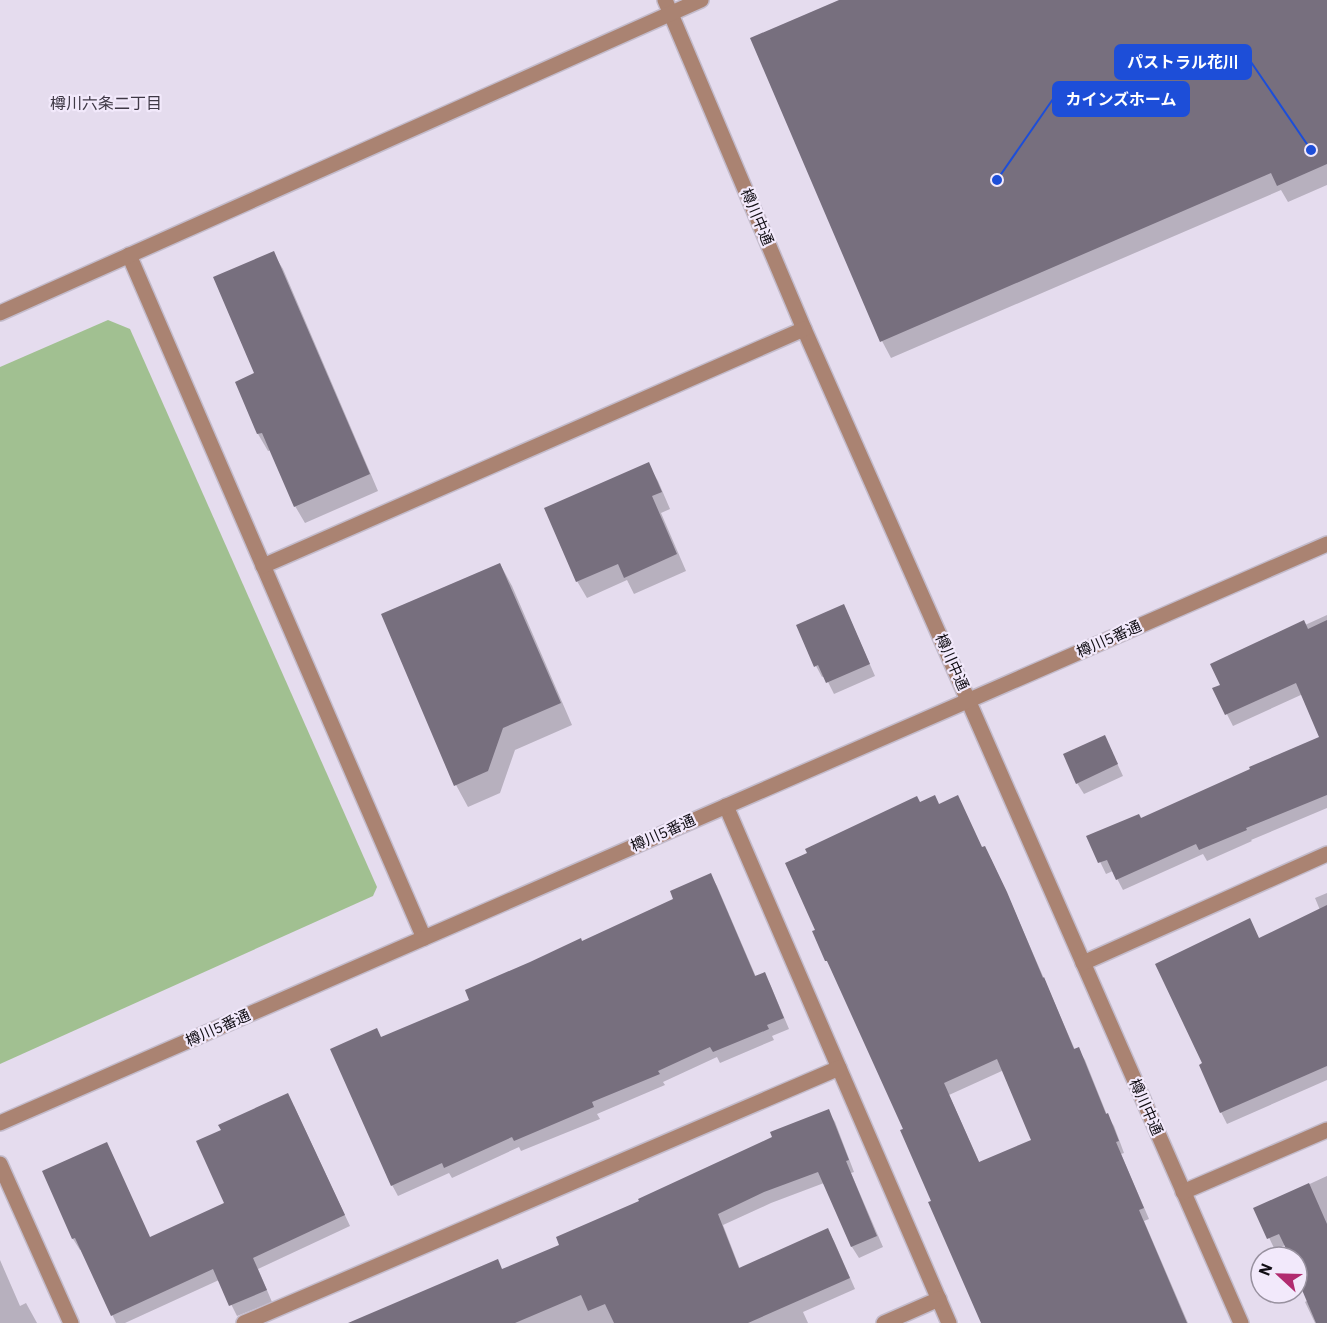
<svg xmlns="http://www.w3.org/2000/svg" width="1327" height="1323" viewBox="0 0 1327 1323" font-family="'IBM Plex Sans','Noto Sans JP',sans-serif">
  <rect width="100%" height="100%" fill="#e5dcee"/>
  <polygon fill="#a1c091" points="108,320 130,329 377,887 373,896 0,1064 0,367"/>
  <g fill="#0003" fill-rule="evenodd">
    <polygon points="842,0 1327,0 1327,185 1288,202 1281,190 891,358 882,341"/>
    <polygon points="273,253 283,269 378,491 305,523 295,506 271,450 268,451 258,434 237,383 256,374"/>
    <polygon points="648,464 658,481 670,509 661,513 686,571 634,594 627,580 587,598 577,581"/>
    <polygon points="500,564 512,586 572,725 515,750 500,793 468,807 456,785"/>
    <polygon points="1327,615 1327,808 1251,840 1252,841 1207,861 1203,854 1123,890 1113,871 1106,874 1088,837 1141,819 1321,738 1303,694 1233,726 1214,689 1222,686 1305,625"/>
    <polygon points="849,617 875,676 834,694 825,676 822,677 816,666"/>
    <polygon points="1105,737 1123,776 1084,794 1077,783"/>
    <path d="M 920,804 L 939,806 L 991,859 L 1012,905 L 1075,1050 L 1078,1049 L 1085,1060 L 1107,1115 L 1114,1126 L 1124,1153 L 1121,1154 L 1149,1219 L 1144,1221 L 1188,1323 L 982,1323 L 933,1202 L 905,1130 L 833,972 L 827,961 ZM 1004,1070 L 1033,1141 L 980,1164 L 949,1095 Z"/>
    <polygon points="710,875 717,886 756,977 764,974 770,984 789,1029 772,1036 774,1040 720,1063 717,1057 663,1082 665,1085 597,1114 600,1119 521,1151 519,1147 452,1178 449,1173 398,1196 392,1185 382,1039 471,1001 582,943 675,900"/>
    <polygon points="1327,893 1327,1080 1227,1124 1221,1112 1260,940 1320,910 1315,898"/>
    <polygon points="294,1106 350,1226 258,1269 272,1302 237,1316 219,1280 125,1323 116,1323 82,1249 80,1250 73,1239 44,1172 150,1238 226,1204"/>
    <polygon points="828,1111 835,1122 854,1172 851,1173 883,1247 859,1258 852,1247 824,1183 771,1203 723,1225 740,1269 828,1230 834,1241 855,1289 803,1312 808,1323 359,1323 503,1271 561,1245 641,1202"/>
    <polygon points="1327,1176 1327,1323 1315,1323 1305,1302 1308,1300 1297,1274 1297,1257 1290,1257 1285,1245 1275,1250 1255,1209"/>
    <polygon points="0,1260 20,1306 26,1303 37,1323 0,1323"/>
  </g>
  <g fill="#776f7e" fill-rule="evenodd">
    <polygon points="839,0 1327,0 1327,164 1277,186 1271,173 880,342 750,38"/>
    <polygon points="274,251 370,474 294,507 262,433 257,434 235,382 254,373 213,277"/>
    <polygon points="649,462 662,492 652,496 677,554 624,578 618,564 576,582 544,508"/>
    <polygon points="500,563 561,703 503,728 488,771 454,786 381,614"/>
    <polygon points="844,604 870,664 826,683 818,665 814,667 796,625"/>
    <polygon points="1304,620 1308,629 1327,620 1327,795 1246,828 1247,830 1199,850 1196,844 1116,880 1107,860 1098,863 1086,836 1139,814 1141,818 1250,769 1249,767 1319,737 1296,683 1225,715 1212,688 1220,685 1210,664"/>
    <polygon points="1105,735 1118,764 1076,784 1063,754"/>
    <path d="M 935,795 L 939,804 L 958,795 L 982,847 L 985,846 L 1007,892 L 1043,978 L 1044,977 L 1074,1049 L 1079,1047 L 1106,1114 L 1108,1113 L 1119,1141 L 1116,1142 L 1144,1208 L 1139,1210 L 1187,1323 L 981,1323 L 928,1202 L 931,1201 L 900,1130 L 903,1129 L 827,961 L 825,961 L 812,931 L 815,930 L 785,863 L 807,853 L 805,849 L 917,796 L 920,802 ZM 997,1059 L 1031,1140 L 979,1162 L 944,1083 Z"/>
    <polygon points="711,873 755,976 765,972 784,1018 767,1025 769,1029 713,1052 710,1047 658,1071 660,1074 592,1102 594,1107 514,1141 512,1137 444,1168 442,1163 391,1186 330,1049 377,1028 381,1037 469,1000 465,990 530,962 581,938 582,941 673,899 670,891"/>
    <polygon points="1327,905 1327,1066 1220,1113 1199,1065 1202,1063 1155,964 1250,918 1259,938"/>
    <polygon points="288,1093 345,1215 253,1258 267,1290 229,1306 213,1269 111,1316 75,1238 72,1239 42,1171 107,1142 150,1237 224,1203 196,1141 221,1130 218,1125"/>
    <polygon points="829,1109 849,1160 846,1161 877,1236 851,1247 818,1172 764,1192 718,1214 739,1268 828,1228 850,1278 748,1323 614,1323 605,1304 588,1311 581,1295 515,1323 348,1323 498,1259 502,1269 559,1245 556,1237 639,1201 638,1199 772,1137 770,1132"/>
    <polygon points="1309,1183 1327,1224 1327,1323 1316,1323 1297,1278 1297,1257 1290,1257 1279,1234 1267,1239 1253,1208"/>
  </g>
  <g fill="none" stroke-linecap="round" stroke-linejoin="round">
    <g stroke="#c3bbcb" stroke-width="18">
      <g id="minor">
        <polyline points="665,0 804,329 968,700 1241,1323"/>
        <polyline points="129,255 424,938"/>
        <polyline points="0,313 701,0"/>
        <polyline points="263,566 804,329"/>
        <polyline points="726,806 949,1323"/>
        <polyline points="1083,963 1327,854"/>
        <polyline points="0,1123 1327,544"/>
        <polyline points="0,1164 71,1323"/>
        <polyline points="1183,1192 1327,1130"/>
        <polyline points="244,1323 839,1068"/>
        <polyline points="884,1323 939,1299"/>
      </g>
    </g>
    <use href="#minor" stroke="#aa8372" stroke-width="15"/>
  </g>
  <g text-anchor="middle" stroke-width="4.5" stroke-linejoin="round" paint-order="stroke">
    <g font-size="15" fill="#110e14" stroke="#f2e9fb">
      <text transform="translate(757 217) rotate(67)" y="5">樽川中通</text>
      <text transform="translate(1109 639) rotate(-24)" y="5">樽川5番通</text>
      <text transform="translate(952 662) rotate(66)" y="5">樽川中通</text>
      <text transform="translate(663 833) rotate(-24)" y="5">樽川5番通</text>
      <text transform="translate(218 1028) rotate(-24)" y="5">樽川5番通</text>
      <text transform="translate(1146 1107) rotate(66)" y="5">樽川中通</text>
    </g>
    <g font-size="16" fill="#3f3946" stroke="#f2e9fb">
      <text x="106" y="109">樽川六条二丁目</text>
    </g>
  </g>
  <path fill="none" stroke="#1d4ed8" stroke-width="2" d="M1311 150L1251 62M997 180L1053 99"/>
  <g fill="#1d4ed8" stroke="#f2e9fb" stroke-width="2">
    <circle cx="1311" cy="150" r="6"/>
    <circle cx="997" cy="180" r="6"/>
  </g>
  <g fill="#1d4ed8" stroke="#1d4ed8" stroke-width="2">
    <rect x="1115" y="45" width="136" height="34" rx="6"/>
    <rect x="1053" y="82" width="136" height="34" rx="6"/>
  </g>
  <g font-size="16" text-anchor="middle" font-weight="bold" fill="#fff">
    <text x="1183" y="68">パストラル花川</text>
    <text x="1121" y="105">カインズホーム</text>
  </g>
  <g transform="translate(1279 1275) rotate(292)"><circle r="28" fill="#f2e9fb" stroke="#98919f" stroke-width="1.5"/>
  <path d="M0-4.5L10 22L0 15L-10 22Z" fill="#b12b6f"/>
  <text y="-9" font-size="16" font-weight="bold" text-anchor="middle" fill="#110e14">N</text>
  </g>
</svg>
